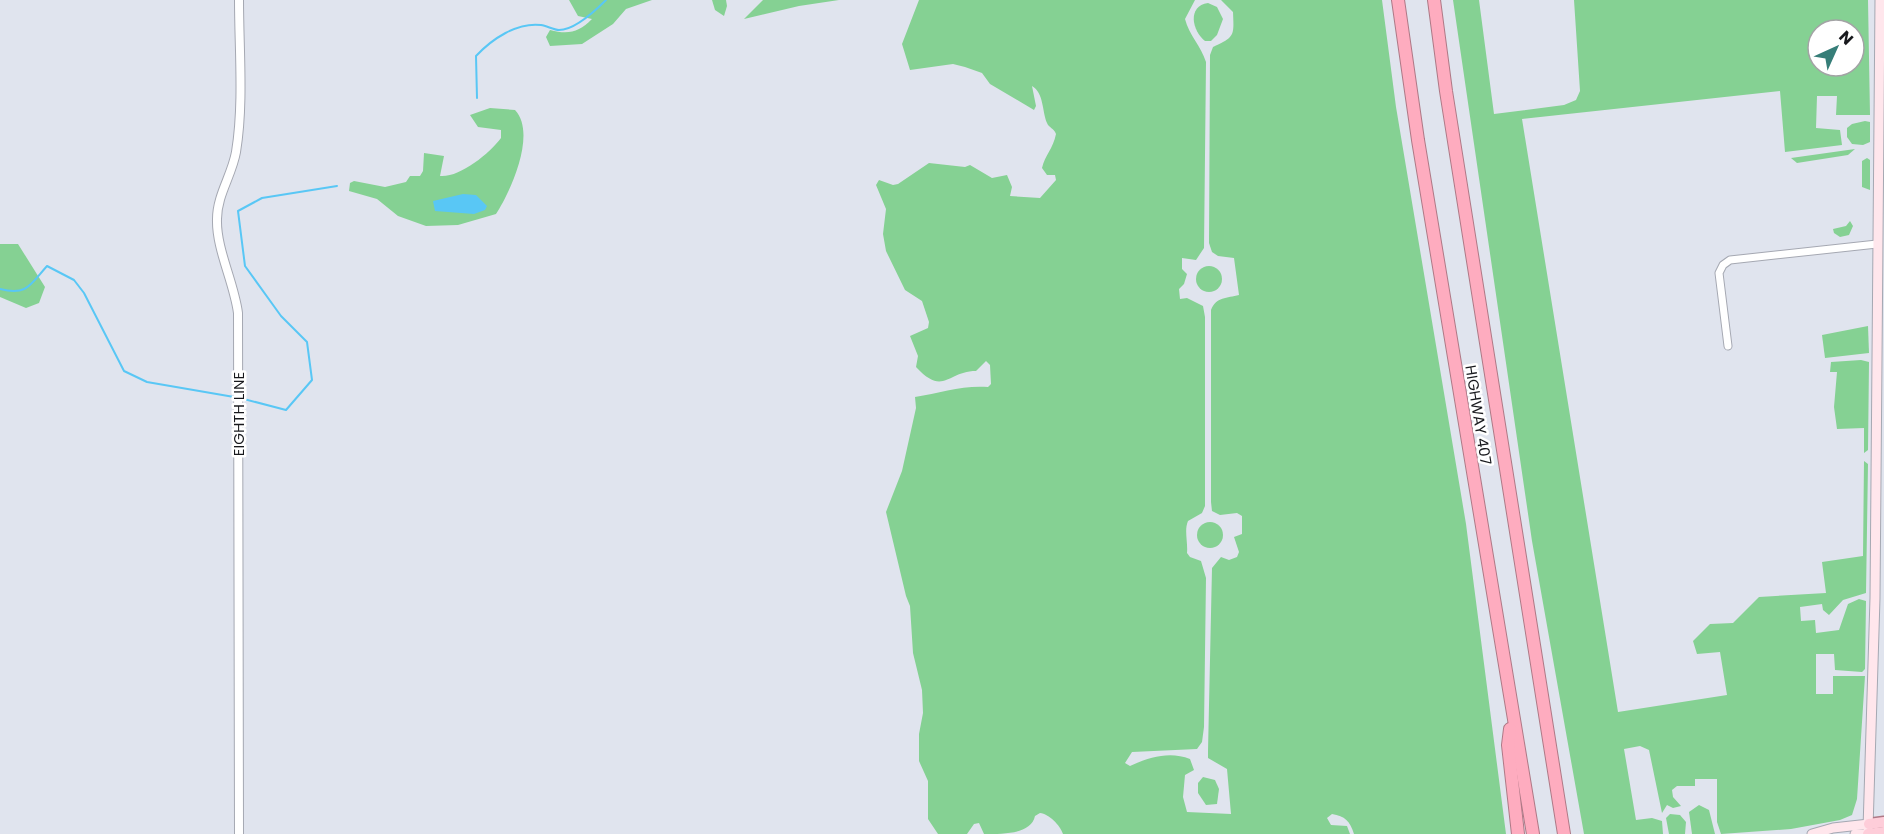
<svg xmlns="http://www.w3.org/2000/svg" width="1884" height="834" viewBox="0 0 1884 834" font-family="Poppins,sans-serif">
  <rect width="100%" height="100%" fill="#e0e4ee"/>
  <g fill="#85d193" fill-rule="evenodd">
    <path d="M 569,0 L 652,0 L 626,9 L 613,24 L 582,44 L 550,46 L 546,37 L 550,30 C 569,35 579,32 592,19 L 578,16 Z"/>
    <polygon points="712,0 726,0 727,6 724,16 715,10"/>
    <polygon points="763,0 839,0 799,6 744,19"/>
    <path d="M 919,0 L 1195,0 L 1185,19 C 1189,35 1201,46 1206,62 L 1204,248 L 1196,260 L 1182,258 L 1182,269 L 1187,274 L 1184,284 L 1179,289 L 1180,299 L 1187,298 L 1203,306 L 1205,317 L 1205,506 L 1202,513 L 1188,521 C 1184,530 1188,542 1187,553 L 1190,557 L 1201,561 L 1206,578 L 1204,727 L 1202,742 L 1197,749 L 1132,752 L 1125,763 L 1130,766 C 1149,757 1170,751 1190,759 L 1194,770 L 1185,775 L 1183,797 L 1187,812 L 1231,814 L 1227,769 L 1208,758 L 1208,751 L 1212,568 L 1221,557 L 1229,560 L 1237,557 L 1239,552 L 1234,537 L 1242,534 L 1242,516 L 1237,513 L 1220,515 L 1212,511 L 1211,502 L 1211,310 C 1216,297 1227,298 1239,295 L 1234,258 L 1218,256 L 1212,252 L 1209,243 L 1210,55 L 1213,47 C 1235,37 1234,36 1233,12 L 1221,0 L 1382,0 L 1396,107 L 1466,524 L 1506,834 L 1354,834 C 1350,821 1345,816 1332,814 L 1327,818 L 1331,825 L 1347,826 L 1350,834 L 1063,834 C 1060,825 1049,814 1040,813 L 1035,816 C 1031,834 1005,834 984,834 L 979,823 L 974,824 L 967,834 L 938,834 L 928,819 L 928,781 L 919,761 L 919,734 L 923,713 L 922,690 L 913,653 L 910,606 L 906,596 L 886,512 L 902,471 L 916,408 L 915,397 C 940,393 963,385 988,387 L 991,384 L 990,365 L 986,361 L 976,371 C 947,371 944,397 916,367 L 918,356 L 910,336 L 928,328 L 929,322 L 922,301 L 905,290 L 886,251 L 883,234 L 886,209 L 876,185 L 879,180 L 893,185 L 898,184 L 929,163 L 965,167 L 970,165 L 992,178 L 1007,175 L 1012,187 L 1010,196 L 1040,198 L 1056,180 L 1055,175 L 1047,175 L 1042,168 C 1045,155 1053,149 1056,134 C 1054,128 1049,128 1047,123 C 1042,111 1044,93 1032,86 L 1036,106 L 1034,110 L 990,84 L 982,73 L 965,67 L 953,64 L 910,70 L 902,44 Z"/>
    <path d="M 1453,0 L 1479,0 L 1494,114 L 1564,105 L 1576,100 L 1580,91 L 1574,0 L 1868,0 L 1870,115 L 1836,115 L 1837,96 L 1817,96 L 1816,128 L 1840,130 L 1842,145 L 1785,152 L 1780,91 L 1522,119 L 1618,712 L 1727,695 L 1720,652 L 1697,654 L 1693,641 L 1710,624 L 1733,623 L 1759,597 L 1826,593 L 1822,562 L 1863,556 L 1864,461 L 1868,464 L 1866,593 L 1843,600 L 1829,615 L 1823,610 L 1822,604 L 1800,607 L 1801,621 L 1815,620 L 1816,633 L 1839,630 L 1848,604 L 1859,599 L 1866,601 L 1865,669 L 1862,672 L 1835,670 L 1834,654 L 1816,654 L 1816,694 L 1833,694 L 1833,676 L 1865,676 L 1857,799 L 1852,815 L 1840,820 L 1791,829 L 1721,834 L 1717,822 L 1717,779 L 1695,779 L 1695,786 L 1677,786 L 1672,790 L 1673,797 L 1681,806 L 1673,808 L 1667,805 L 1662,813 L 1649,750 L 1640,746 L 1624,749 L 1636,820 L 1652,818 L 1662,821 L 1663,834 L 1584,834 L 1532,541 ZM 1818,30 L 1854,30 L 1854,66 L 1818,66 Z"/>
    <path d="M 1208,3 L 1217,7 L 1223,19 L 1217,35 L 1211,41 L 1205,41 C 1192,31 1187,6 1208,3 Z"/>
    <path d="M 490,108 L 515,110 C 537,133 511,191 496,214 L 458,225 L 426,226 L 398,216 L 377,199 L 349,191 L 350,183 L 354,181 L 385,187 L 406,182 L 410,176 L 420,176 L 423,171 L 424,153 L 444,156 L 440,176 C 459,178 489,154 501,138 L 501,130 L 478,127 L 470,115 Z"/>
    <polygon points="1865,121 1870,122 1870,142 1863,145 1852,144 1847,137 1847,128 1852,124"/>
    <polygon points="1855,149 1848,155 1797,163 1791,158"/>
    <polygon points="1867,158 1870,160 1870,190 1862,187 1862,161"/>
    <polygon points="1850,221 1853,226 1849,235 1840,237 1834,233 1833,229 1846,226"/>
    <polygon points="0,244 18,244 45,287 39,303 26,308 0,297"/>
    <circle cx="1209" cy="279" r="13"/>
    <polygon points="1868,326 1869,353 1825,358 1822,335"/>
    <polygon points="1861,360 1869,362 1868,450 1864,453 1864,428 1837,429 1834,407 1837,372 1830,372 1831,362"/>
    <circle cx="1210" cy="535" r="13"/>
    <polygon points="1203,777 1215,780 1219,789 1217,804 1206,805 1198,793 1198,783"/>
    <polygon points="1699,805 1709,810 1715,834 1692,834 1689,812"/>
    <polygon points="1670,814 1680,815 1686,822 1685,834 1669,834 1666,818"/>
  </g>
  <polygon fill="#59c7f5" points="463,194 476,195 487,206 485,210 474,214 435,211 433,201"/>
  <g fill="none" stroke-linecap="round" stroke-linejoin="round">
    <g stroke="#59c7f5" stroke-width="2">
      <path d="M 477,98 L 476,56 C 492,39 517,22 541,25 C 547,26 554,30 559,30 C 575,30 596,10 606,0"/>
      <path d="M 0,289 C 27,296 30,285 47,266 L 74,280 L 84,293 L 124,371 L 147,382 L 234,397"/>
      <polyline points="240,398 286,410 312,380 307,342 281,316 245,266 238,211 262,198 337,186"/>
    </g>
    <g stroke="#a5a8b2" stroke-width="9">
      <polyline id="minor" points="1728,346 1719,273 1723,265 1730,260 1877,244"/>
    </g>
    <g stroke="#a5a8b2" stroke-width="10">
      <path id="tertiary" d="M 239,0 C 239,50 244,103 236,152 C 232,175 217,195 217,219 C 216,249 234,282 238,313 L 239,834"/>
    </g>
    <g stroke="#a5a8b2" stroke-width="11">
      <g id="secondary">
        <polyline points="1868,829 1875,598 1880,0"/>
        <polyline points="1812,834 1833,828 1869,824"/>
        <polyline points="1855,834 1868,834"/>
      </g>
    </g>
    <g stroke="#ae7986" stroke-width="13">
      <g id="primary">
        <polyline points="1869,824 1884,822"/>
        <polyline points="1868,834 1884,832"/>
      </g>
    </g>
    <g stroke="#ae7986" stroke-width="14">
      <g id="motorway">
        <polyline points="1398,0 1418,140 1533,834"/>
        <polyline points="1434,0 1446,91 1564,834"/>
        <polyline points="1510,729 1508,745 1518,834"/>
      </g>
    </g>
    <use href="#minor" stroke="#fff" stroke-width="7"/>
    <use href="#tertiary" stroke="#fff" stroke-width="8"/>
    <use href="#secondary" stroke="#ffe6ec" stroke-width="9"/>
    <use href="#primary" stroke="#fecdd9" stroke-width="10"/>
    <use href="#motorway" stroke="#feacbf" stroke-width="12"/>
  </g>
  <g text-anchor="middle" stroke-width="5" stroke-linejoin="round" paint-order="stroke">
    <g font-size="15" fill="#18191d" stroke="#fff">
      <text transform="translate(239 414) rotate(-90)" y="5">EIGHTH LINE</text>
      <text transform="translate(1478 415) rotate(81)" y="5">HIGHWAY 407</text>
    </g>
  </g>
  <g transform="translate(1836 48) rotate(45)"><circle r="28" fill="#ffffff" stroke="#a3a3a5" stroke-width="1.5"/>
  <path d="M0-4.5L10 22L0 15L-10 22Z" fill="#367e78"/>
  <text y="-9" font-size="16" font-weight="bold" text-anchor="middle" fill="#18191d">N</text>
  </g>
</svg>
